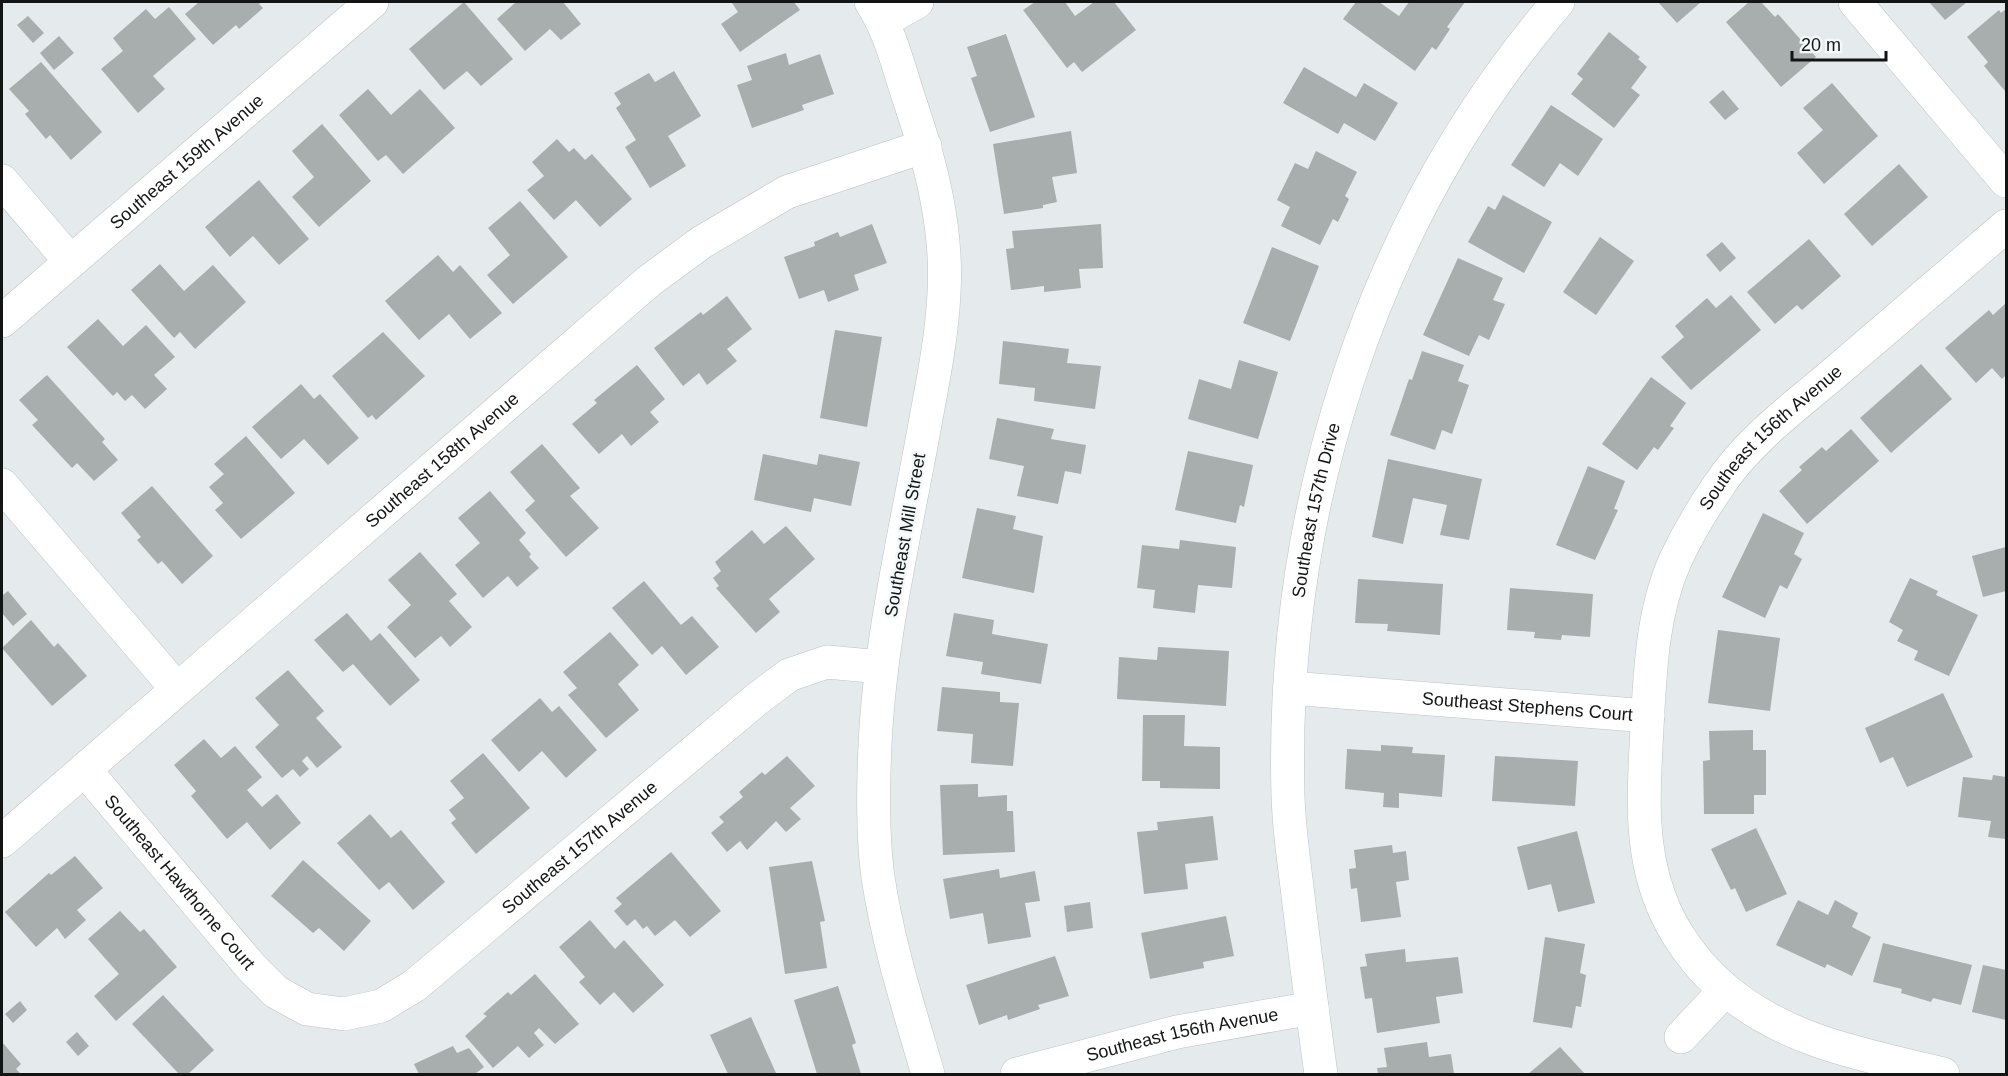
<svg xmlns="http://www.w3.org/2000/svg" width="2008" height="1076" viewBox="0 0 2008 1076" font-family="Helvetica,sans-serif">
  <rect width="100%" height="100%" fill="#e5ebec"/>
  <g fill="#a8adae">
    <polygon points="199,2 262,2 259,4 263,8 239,29 236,25 213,45 185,14"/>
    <polygon points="464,2 513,59 481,86 467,71 444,90 409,49"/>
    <polygon points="516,2 563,2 581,24 561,40 550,29 525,51 497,19"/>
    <polygon points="734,2 794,2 800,10 740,52 721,24 738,12 732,3"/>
    <polygon points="1035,2 1065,2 1075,16 1094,2 1114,2 1136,30 1082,72 1074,62 1067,68 1023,10"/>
    <polygon points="1356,2 1379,2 1399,16 1409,2 1465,2 1447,27 1450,29 1436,50 1432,47 1415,71 1343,19"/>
    <polygon points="1658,2 1701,2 1677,23"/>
    <polygon points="1749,2 1761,2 1775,17 1778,14 1816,57 1781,87 1726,22"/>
    <polygon points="1929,2 1967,2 1945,20"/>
    <polygon points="169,7 196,39 153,76 165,89 138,113 101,69 123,51 113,38 146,9 155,19"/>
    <polygon points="2006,9 2006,89 2005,91 1984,66 1988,62 1967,37 1999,10 2001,13"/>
    <polygon points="28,16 44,33 33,43 17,25"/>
    <polygon points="1609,32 1640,57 1638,59 1647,67 1631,88 1640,95 1614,128 1571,94 1583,79 1577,74"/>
    <polygon points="1006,34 1035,117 990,132 971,78 977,76 967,47"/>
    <polygon points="59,36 74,53 54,70 40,53"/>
    <polygon points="786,53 789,65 820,54 834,94 802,105 804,110 752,128 737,85 752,80 747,66"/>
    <polygon points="41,62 102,132 71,160 50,135 46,139 25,114 29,111 9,89"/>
    <polygon points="1304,67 1356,97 1364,83 1398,103 1375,141 1344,123 1338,134 1283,103"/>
    <polygon points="674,71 701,116 668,136 686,166 650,188 625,147 636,140 616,108 621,104 614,93 649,73 655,82"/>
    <polygon points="1832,83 1878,136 1824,184 1797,153 1823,130 1803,108"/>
    <polygon points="368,89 391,115 420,89 455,128 403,174 386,155 378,161 339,115"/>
    <polygon points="1723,90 1739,109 1725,120 1709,102"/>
    <polygon points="1551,105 1603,139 1578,176 1560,163 1544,187 1511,165"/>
    <polygon points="322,124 371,181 319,227 292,197 314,177 292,151"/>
    <polygon points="1071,131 1077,173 1052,177 1057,202 1043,205 1043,208 1004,214 993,144"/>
    <polygon points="557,139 569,152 574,148 585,160 592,154 632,199 600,227 576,200 554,220 527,190 544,176 532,162"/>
    <polygon points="1316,151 1357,172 1345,196 1349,199 1338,222 1333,219 1320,245 1281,226 1290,207 1277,200 1295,163 1308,169"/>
    <polygon points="1899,164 1928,197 1872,246 1844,214"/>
    <polygon points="259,180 309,239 279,265 253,236 230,257 205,227"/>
    <polygon points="1503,195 1552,222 1524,273 1468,242 1488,206 1495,210"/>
    <polygon points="520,201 568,257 513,304 487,275 510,255 488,228"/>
    <polygon points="872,224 887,263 854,275 859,290 828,302 824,290 799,299 784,257 815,246 814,242 838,232 840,237"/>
    <polygon points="1101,224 1103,268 1079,269 1081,288 1044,292 1044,286 1011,290 1006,249 1014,248 1012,231"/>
    <polygon points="1600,237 1634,261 1596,315 1563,292"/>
    <polygon points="1809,239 1841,276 1802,310 1797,305 1775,324 1747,292"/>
    <polygon points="1722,242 1736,258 1720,272 1706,255"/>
    <polygon points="1272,247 1319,266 1290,341 1243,323"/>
    <polygon points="438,255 453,272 460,265 502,313 470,339 449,314 419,340 385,301"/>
    <polygon points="1458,258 1503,278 1493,300 1505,304 1489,340 1479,335 1469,356 1423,335"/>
    <polygon points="160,264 184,291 213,265 246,302 195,349 180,332 174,338 131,290"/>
    <polygon points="1731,295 1761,330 1691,390 1661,357 1684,337 1675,326 1707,298 1716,308"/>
    <polygon points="727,296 752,329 727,349 737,361 707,385 699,373 683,386 654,348 701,312 703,315"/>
    <polygon points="2006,303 2006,375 2002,379 1992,368 1976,383 1945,348 1989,310 1993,315"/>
    <polygon points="98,319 123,346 146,325 175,357 154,375 167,389 145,409 132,395 125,401 117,392 113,396 67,347"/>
    <polygon points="835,330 882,337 867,427 820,418"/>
    <polygon points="383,332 425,376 376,420 372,415 368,418 332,376"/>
    <polygon points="1003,341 1069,349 1067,363 1101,366 1095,409 1034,401 1035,388 999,384"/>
    <polygon points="1422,351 1464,365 1458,381 1469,385 1452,434 1442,430 1435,450 1390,435 1409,379 1412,380"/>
    <polygon points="1239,360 1278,372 1258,439 1188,419 1199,379 1231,389"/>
    <polygon points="1921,364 1952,399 1891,453 1860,418"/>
    <polygon points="637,365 665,399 650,412 659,422 631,446 622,434 599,454 572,424 597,403 594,400"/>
    <polygon points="47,375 105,439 102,442 118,460 94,481 77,463 72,468 32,425 38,420 19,400"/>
    <polygon points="1651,377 1686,403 1670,426 1674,428 1658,450 1654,447 1637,470 1602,444"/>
    <polygon points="301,384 314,399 320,394 359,438 328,465 304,439 281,459 252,427"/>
    <polygon points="997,418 1054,429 1051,439 1086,445 1081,474 1065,471 1058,504 1017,496 1024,466 989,459"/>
    <polygon points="1851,429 1879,461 1807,524 1779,491 1802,470 1799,467 1822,447 1826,451"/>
    <polygon points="246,436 295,493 241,539 215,510 223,503 209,487 224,474 214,464"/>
    <polygon points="542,444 580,488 570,496 599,528 566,557 525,510 535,501 510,472"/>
    <polygon points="1188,451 1253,465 1244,507 1240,505 1236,523 1175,510"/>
    <polygon points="763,454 817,465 819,454 860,462 851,506 814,498 811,512 754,500"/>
    <polygon points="1388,459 1482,479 1469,540 1440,535 1447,505 1413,498 1403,544 1372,537"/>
    <polygon points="1588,466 1625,481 1614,509 1618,510 1595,560 1556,545"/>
    <polygon points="152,486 213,556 182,584 162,561 158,564 137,540 141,537 121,513"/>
    <polygon points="490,491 526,533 519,540 531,554 529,557 539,568 517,587 508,576 483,598 455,565 480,543 458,518"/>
    <polygon points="977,508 1016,516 1013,529 1043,536 1034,593 962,578"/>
    <polygon points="1763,513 1804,533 1794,554 1802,559 1787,589 1780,585 1765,618 1722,597"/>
    <polygon points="786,526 815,559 769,599 780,612 756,633 716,588 719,586 713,578 721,571 715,562 752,530 764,544"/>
    <polygon points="1180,540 1236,547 1232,588 1198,585 1195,613 1153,608 1155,590 1137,588 1142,545 1179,549"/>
    <polygon points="2006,547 2006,591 1983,597 1972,556"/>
    <polygon points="420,552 457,594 449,601 472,627 450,647 441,636 415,658 387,627 411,605 388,580"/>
    <polygon points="1910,578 1938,591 1936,595 1978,615 1949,676 1914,660 1918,651 1897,641 1903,630 1889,622"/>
    <polygon points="1358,579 1443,584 1440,635 1387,631 1388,624 1355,623"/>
    <polygon points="644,581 681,625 692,616 719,647 686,675 662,646 652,655 612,608"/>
    <polygon points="1510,588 1593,594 1590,637 1562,635 1561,640 1534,638 1535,632 1507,630"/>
    <polygon points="8,591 27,614 13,626 2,613 2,596"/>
    <polygon points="347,613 371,641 380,633 420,680 390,706 353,664 343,672 314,640"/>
    <polygon points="954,613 994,620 992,634 1048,644 1041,684 981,674 983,662 946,656"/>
    <polygon points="31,620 54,647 58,643 87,676 52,706 2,648"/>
    <polygon points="1718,630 1780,638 1770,711 1708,703"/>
    <polygon points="610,632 639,665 618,684 639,710 606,738 568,695 577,688 563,672"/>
    <polygon points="1158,647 1229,651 1226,706 1117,699 1119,657 1157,660"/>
    <polygon points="288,670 324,711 316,718 342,747 317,768 307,756 302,761 309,769 300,777 293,769 282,778 255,747 279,725 255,698"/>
    <polygon points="942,687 1000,692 1000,702 1019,703 1013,766 971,763 973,734 937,731"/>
    <polygon points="1943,693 1973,757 1907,787 1893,757 1880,763 1865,728"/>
    <polygon points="540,698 552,712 559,706 597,750 566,778 542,751 519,772 491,740"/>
    <polygon points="1143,715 1185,715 1184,746 1220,747 1220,789 1160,788 1160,781 1142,781"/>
    <polygon points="1753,730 1753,750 1766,750 1766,795 1754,795 1754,814 1704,814 1703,761 1710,760 1709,731"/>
    <polygon points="204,739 221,758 235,746 262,777 247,790 262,807 277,794 301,823 270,850 247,822 227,839 191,796 196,791 174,765"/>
    <polygon points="1381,745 1413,747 1412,753 1445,755 1442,797 1399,793 1399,808 1383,807 1384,793 1345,789 1347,749 1381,751"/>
    <polygon points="483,753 530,808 476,854 451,823 456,819 449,810 464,798 450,781"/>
    <polygon points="787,756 815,786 790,808 801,819 786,832 776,821 747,850 740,841 727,852 711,833 724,822 719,817 743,797 739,792 762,772 765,775"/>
    <polygon points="1495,756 1578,761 1575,806 1492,801"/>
    <polygon points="1993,775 2006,777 2006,839 1988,837 1991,821 1958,817 1963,777 1992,780"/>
    <polygon points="978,784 978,797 1007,795 1007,811 1013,811 1015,852 943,855 940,785"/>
    <polygon points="370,814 391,838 401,830 445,882 413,910 389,882 379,890 337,843"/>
    <polygon points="1213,816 1218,860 1185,864 1188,889 1144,894 1137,832 1158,830 1157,822"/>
    <polygon points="1756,828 1787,894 1746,912 1735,888 1731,890 1711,849"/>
    <polygon points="1577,831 1595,903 1558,912 1551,884 1528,890 1517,847"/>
    <polygon points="1392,845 1393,853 1406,851 1409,880 1396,882 1401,917 1361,922 1357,888 1351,889 1349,869 1356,868 1354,850"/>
    <polygon points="671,852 721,911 690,937 675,920 655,936 647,926 643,929 635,919 627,926 614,911 622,904 616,898"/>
    <polygon points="75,856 103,888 77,910 86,920 65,939 57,928 36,947 5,912 49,873 51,875"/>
    <polygon points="303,860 371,921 344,951 319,928 313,933 271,896"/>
    <polygon points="812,861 825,921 820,922 827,968 785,974 769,867"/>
    <polygon points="999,869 1000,878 1035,871 1040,901 1025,903 1031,937 988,944 983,913 950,919 943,879"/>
    <polygon points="1798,900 1828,915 1835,900 1858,913 1852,927 1871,937 1852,976 1827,964 1825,968 1776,945"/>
    <polygon points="1090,902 1093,928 1067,932 1064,906"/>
    <polygon points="120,911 140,932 144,929 177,967 116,1021 94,996 119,974 88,939"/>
    <polygon points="1226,916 1234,956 1203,962 1204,968 1150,979 1141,933"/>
    <polygon points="590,920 615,949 624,940 664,985 633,1013 614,992 600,1005 579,982 585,977 559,947"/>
    <polygon points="1545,937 1585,944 1580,973 1586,975 1581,1007 1576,1006 1572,1028 1533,1022"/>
    <polygon points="1883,943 1972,965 1961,1005 1933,998 1931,1002 1901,993 1902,989 1873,982"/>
    <polygon points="1405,949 1406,962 1458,957 1463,993 1436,997 1440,1023 1377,1033 1372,998 1365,999 1360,967 1367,966 1365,954"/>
    <polygon points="1055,956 1069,996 1038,1005 1040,1009 1008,1020 1007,1015 979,1025 966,985"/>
    <polygon points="1983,965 2006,970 2006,1020 1972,1012"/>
    <polygon points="535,974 579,1024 555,1044 539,1028 534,1033 544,1045 529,1058 518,1046 493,1068 465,1036 487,1016 483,1014 508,992 511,995"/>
    <polygon points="838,986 856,1043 852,1045 861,1074 817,1074 794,1000"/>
    <polygon points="163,995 214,1050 188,1074 179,1074 132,1024"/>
    <polygon points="20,1001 27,1010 13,1023 5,1014"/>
    <polygon points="751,1017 776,1073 728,1074 710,1035"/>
    <polygon points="77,1032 89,1046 78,1056 66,1042"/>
    <polygon points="2,1042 21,1064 16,1069 21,1074 2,1074"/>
    <polygon points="1427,1042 1429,1057 1451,1054 1454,1074 1378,1074 1377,1068 1387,1067 1384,1048"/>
    <polygon points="453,1046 457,1053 469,1048 484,1067 475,1074 419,1074 414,1064"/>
    <polygon points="1560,1047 1585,1074 1528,1074"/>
  </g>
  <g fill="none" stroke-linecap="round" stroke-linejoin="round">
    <g stroke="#bdc2c3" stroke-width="34">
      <g id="street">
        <path d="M 871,2 C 890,31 898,65 909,99 C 930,160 948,227 944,293 C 942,336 933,381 925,424 C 906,530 880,637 875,745 C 873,788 872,834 878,877 C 888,944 909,1009 928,1074"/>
        <polyline points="1855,2 2006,181"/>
        <polyline points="883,21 917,2"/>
        <polyline points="2,181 70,261"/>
        <path id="s1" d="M 2,321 L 372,2"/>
        <polyline points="2,485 177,689"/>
        <path id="s2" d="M 1290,688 L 1648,716"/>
        <path id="s3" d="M 85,770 L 252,968 L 276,992 L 307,1009 L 344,1014 L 381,1006 L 414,986 L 757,699 L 789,675 L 827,662 L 881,667"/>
        <path id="s4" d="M 2,841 L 649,281 L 702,242 L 787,192 L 925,146"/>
        <polyline points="1681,1037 1725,990"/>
        <path id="s5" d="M 1017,1074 L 1177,1032 L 1312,1008"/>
        <path id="s6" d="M 1321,1074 C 1313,1018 1306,961 1299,904 C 1295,868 1289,832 1288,796 C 1280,510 1371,220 1558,2"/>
        <path id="s7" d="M 1943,1074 C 1866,1055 1790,1043 1727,991 C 1698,968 1671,931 1659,896 C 1639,842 1644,784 1647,728 C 1650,672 1652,613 1675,561 C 1687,535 1703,508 1719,485 C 1748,441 1793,408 1832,375 C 1890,325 1948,275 2006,226"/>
      </g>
    </g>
    <use href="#street" stroke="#fff" stroke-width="33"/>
  </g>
  <g text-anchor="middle" stroke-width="5" stroke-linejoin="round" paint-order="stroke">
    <g font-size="18" fill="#131515" stroke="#f3f8f9">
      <text dy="6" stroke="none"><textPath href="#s1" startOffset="244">Southeast 159th Avenue</textPath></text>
      <text dy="6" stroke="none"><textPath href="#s7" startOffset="850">Southeast 156th Avenue</textPath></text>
      <text dy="6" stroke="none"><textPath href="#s4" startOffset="582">Southeast 158th Avenue</textPath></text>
      <text dy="6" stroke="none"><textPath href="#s6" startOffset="568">Southeast 157th Drive</textPath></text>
      <text transform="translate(905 535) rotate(-80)" y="6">Southeast Mill Street</text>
      <text dy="6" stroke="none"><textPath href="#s2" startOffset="238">Southeast Stephens Court</textPath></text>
      <text dy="6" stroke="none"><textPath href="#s3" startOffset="658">Southeast 157th Avenue</textPath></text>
      <text dy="6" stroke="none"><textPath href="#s3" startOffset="147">Southeast Hawthorne Court</textPath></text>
      <text dy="6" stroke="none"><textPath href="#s5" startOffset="170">Southeast 156th Avenue</textPath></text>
    </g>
  </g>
  <rect width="2008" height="1076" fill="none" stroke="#131515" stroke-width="6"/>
  <path d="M1792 51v9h94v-9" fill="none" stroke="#131515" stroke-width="3"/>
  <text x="1801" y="51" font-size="18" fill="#131515" stroke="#f3f8f9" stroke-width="4.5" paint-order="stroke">20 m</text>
</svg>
